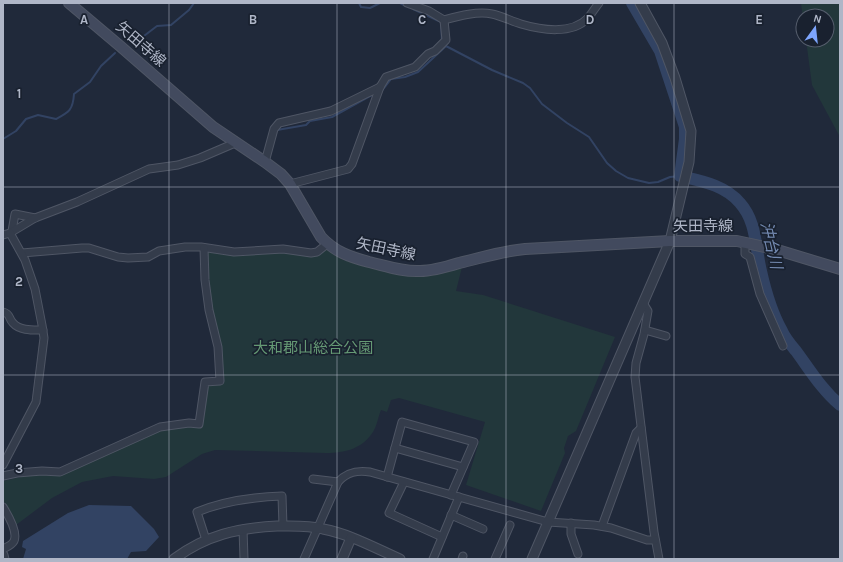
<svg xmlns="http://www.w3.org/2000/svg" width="843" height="562" viewBox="0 0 843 562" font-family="Karla,'Noto Sans JP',sans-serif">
  <rect width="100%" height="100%" fill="#20293a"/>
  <g fill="#22373b">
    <polygon points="801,3 840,3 840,137 812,85 806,40 827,40 827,16 803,16 803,19"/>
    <path d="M 207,250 L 282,252 L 314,255 L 327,250 L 343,260 L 394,273 L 423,276 L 462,267 L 456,291 L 483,295 L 615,337 L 576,431 L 568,436 L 564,448 L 565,453 L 541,511 L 466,485 L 485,422 L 399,398 L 391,400 L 387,412 L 381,410 C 378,417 377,426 373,432 C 362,449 345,453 326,453 L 215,450 L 202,454 L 166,477 L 154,479 L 113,476 L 82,482 L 52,498 L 16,525 L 9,509 L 3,500 L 3,481 L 30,475 L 66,472 L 169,426 L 202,423 L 206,383 L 223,382 L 221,344 L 211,306 Z"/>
  </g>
  <polygon fill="#324363" points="89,505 131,506 154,529 159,537 146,551 131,552 127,559 23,559 26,549 22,547 23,541 68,513"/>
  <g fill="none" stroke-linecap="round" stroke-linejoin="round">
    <g stroke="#324363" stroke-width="2">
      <polyline points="359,3 361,7 370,8 380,3"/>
      <polyline points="400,3 406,6"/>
      <polyline points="413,9 441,22 442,41"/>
      <polyline points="136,42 157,26 171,25 189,10 194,3"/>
      <polyline points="444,45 492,70 523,83 530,88 542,104 567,123 589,137 607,163 616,171 628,178 649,183 658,182 670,177 680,176"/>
      <polyline points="381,92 391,79 405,77 418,72 446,46"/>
      <polyline points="277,130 306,125 310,121 332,117 370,96 376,94"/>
      <path d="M 3,139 L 16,131 L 26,119 L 38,115 L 56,119 C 69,112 73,110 74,94 L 90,82 L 101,66 L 115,53"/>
    </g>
    <path stroke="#324363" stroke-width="12" d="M 632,3 L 660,51 L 685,127 L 685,139 L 680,176 C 701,181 725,185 740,203 C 757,222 755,247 761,271 C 765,289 773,315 782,331 C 785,338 791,345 796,351 C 810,370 822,390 840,405"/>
    <g stroke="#4f5665" stroke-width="9">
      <g id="minor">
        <path d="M 407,3 L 429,11 L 444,20 C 459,16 477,11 492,14 C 502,16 511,21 521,24 C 541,30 572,35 588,18 C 592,13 595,8 599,3"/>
        <polyline points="265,162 274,129 279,123 331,111 380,87"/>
        <polyline points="290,184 348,169 352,164 380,87 386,77 415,67 428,54 435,51 446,40 444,20"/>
        <polyline points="12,231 15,214 35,218"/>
        <polyline points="3,235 10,233 35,218 77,202 149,169 178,165 200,158 235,143"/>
        <polyline points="745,242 745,254 750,257 760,294 783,346"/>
        <polyline points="22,253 82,248 89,248 118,257 128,258 148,257 159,251 185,247 201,247 234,252 283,249 311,253 317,252 327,244"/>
        <polyline points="643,303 648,311 644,334 636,363 635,377 654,532 659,559"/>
        <path d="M 3,312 C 11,314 8,318 13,323 C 20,331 33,330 43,330"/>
        <polyline points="645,330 666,336"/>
        <polyline points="395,448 463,467"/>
        <polyline points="3,465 36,402 44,338 42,325 35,289 25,260 10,233"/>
        <polyline points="3,476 17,473 42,471 60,472 160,427 189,423 199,424 205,382 220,381 218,347 209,310 205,280 204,248"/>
        <polyline points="387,477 402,422 474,442 451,495"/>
        <polyline points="313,479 338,482"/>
        <polyline points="404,482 389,513 442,537"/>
        <path d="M 3,507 C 8,515 18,532 14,541 C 12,545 7,547 3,549"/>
        <polyline points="451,515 483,529"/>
        <polyline points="571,523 571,534 578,554"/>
        <polyline points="602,526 636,433 641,428"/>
        <polyline points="243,529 244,559"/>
        <path d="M 206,540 L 197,512 C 224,501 254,497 282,496 L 283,526"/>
        <path d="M 304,559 L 338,482 C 347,472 357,470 370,472 L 548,522 L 594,525 L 611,528 L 647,540 L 655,540"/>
        <polyline points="433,559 459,497"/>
        <polyline points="462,559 463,556"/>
        <polyline points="495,559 510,525"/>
      </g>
    </g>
    <g stroke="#4f5665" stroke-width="11">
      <g id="tertiary">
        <polyline points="3,555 4,559"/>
        <path d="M 174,559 C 206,535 238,528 277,526 C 293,526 308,525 323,529 C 350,534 375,548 400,559"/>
        <polyline points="342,559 351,538"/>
        <polyline points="532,559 670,241 689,162 691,131 675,78 662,43 640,3"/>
      </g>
    </g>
    <g stroke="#4f5665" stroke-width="12">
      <path id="secondary" d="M 69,3 L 120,46 L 213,127 L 265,162 L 281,174 L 290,184 L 321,237 C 335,252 350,257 369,262 C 386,266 403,272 420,271 C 433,271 446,267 459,263 C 481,258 502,251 525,249 L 670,241 L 737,241 L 774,249 L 840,269"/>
    </g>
    <use href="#minor" stroke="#343c4b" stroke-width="7"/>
    <use href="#tertiary" stroke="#343c4b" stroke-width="9"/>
    <use href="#secondary" stroke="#424a5e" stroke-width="10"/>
  </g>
  <path fill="none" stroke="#afb6c7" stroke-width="1" stroke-opacity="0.55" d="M 169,3 L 169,559M 337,3 L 337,559M 506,3 L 506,559M 674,3 L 674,559M 3,187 L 840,187M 3,375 L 840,375"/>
  <g text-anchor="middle" stroke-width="3.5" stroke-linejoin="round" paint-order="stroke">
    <g font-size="15" fill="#afb6c7" stroke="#19212f">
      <text transform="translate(141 44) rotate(41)" y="5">矢田寺線</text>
      <text x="703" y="231">矢田寺線</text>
      <text transform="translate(386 249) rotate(12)" y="5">矢田寺線</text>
    </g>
    <g font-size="15" fill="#659974" stroke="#19212f">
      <text x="313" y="353">大和郡山総合公園</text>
    </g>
    <g font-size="16" font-style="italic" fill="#748ab1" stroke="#19212f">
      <text transform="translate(772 245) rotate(77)" y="6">沖台川</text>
    </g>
  </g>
  <g font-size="13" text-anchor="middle" font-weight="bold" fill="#afb6c7" stroke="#19212f" stroke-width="3.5" stroke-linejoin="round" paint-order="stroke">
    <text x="84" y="24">A</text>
    <text x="253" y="24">B</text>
    <text x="422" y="24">C</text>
    <text x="590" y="24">D</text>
    <text x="759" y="24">E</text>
    <text x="19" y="98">1</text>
    <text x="19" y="286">2</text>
    <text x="19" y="473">3</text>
  </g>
  <rect width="843" height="562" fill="none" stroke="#afb6c7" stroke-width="8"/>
  <g transform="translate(815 28) rotate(15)"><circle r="19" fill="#19212f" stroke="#555d6c"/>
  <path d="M0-3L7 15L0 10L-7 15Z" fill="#7da5fd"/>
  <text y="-6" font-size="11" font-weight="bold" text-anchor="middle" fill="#afb6c7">N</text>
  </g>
</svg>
